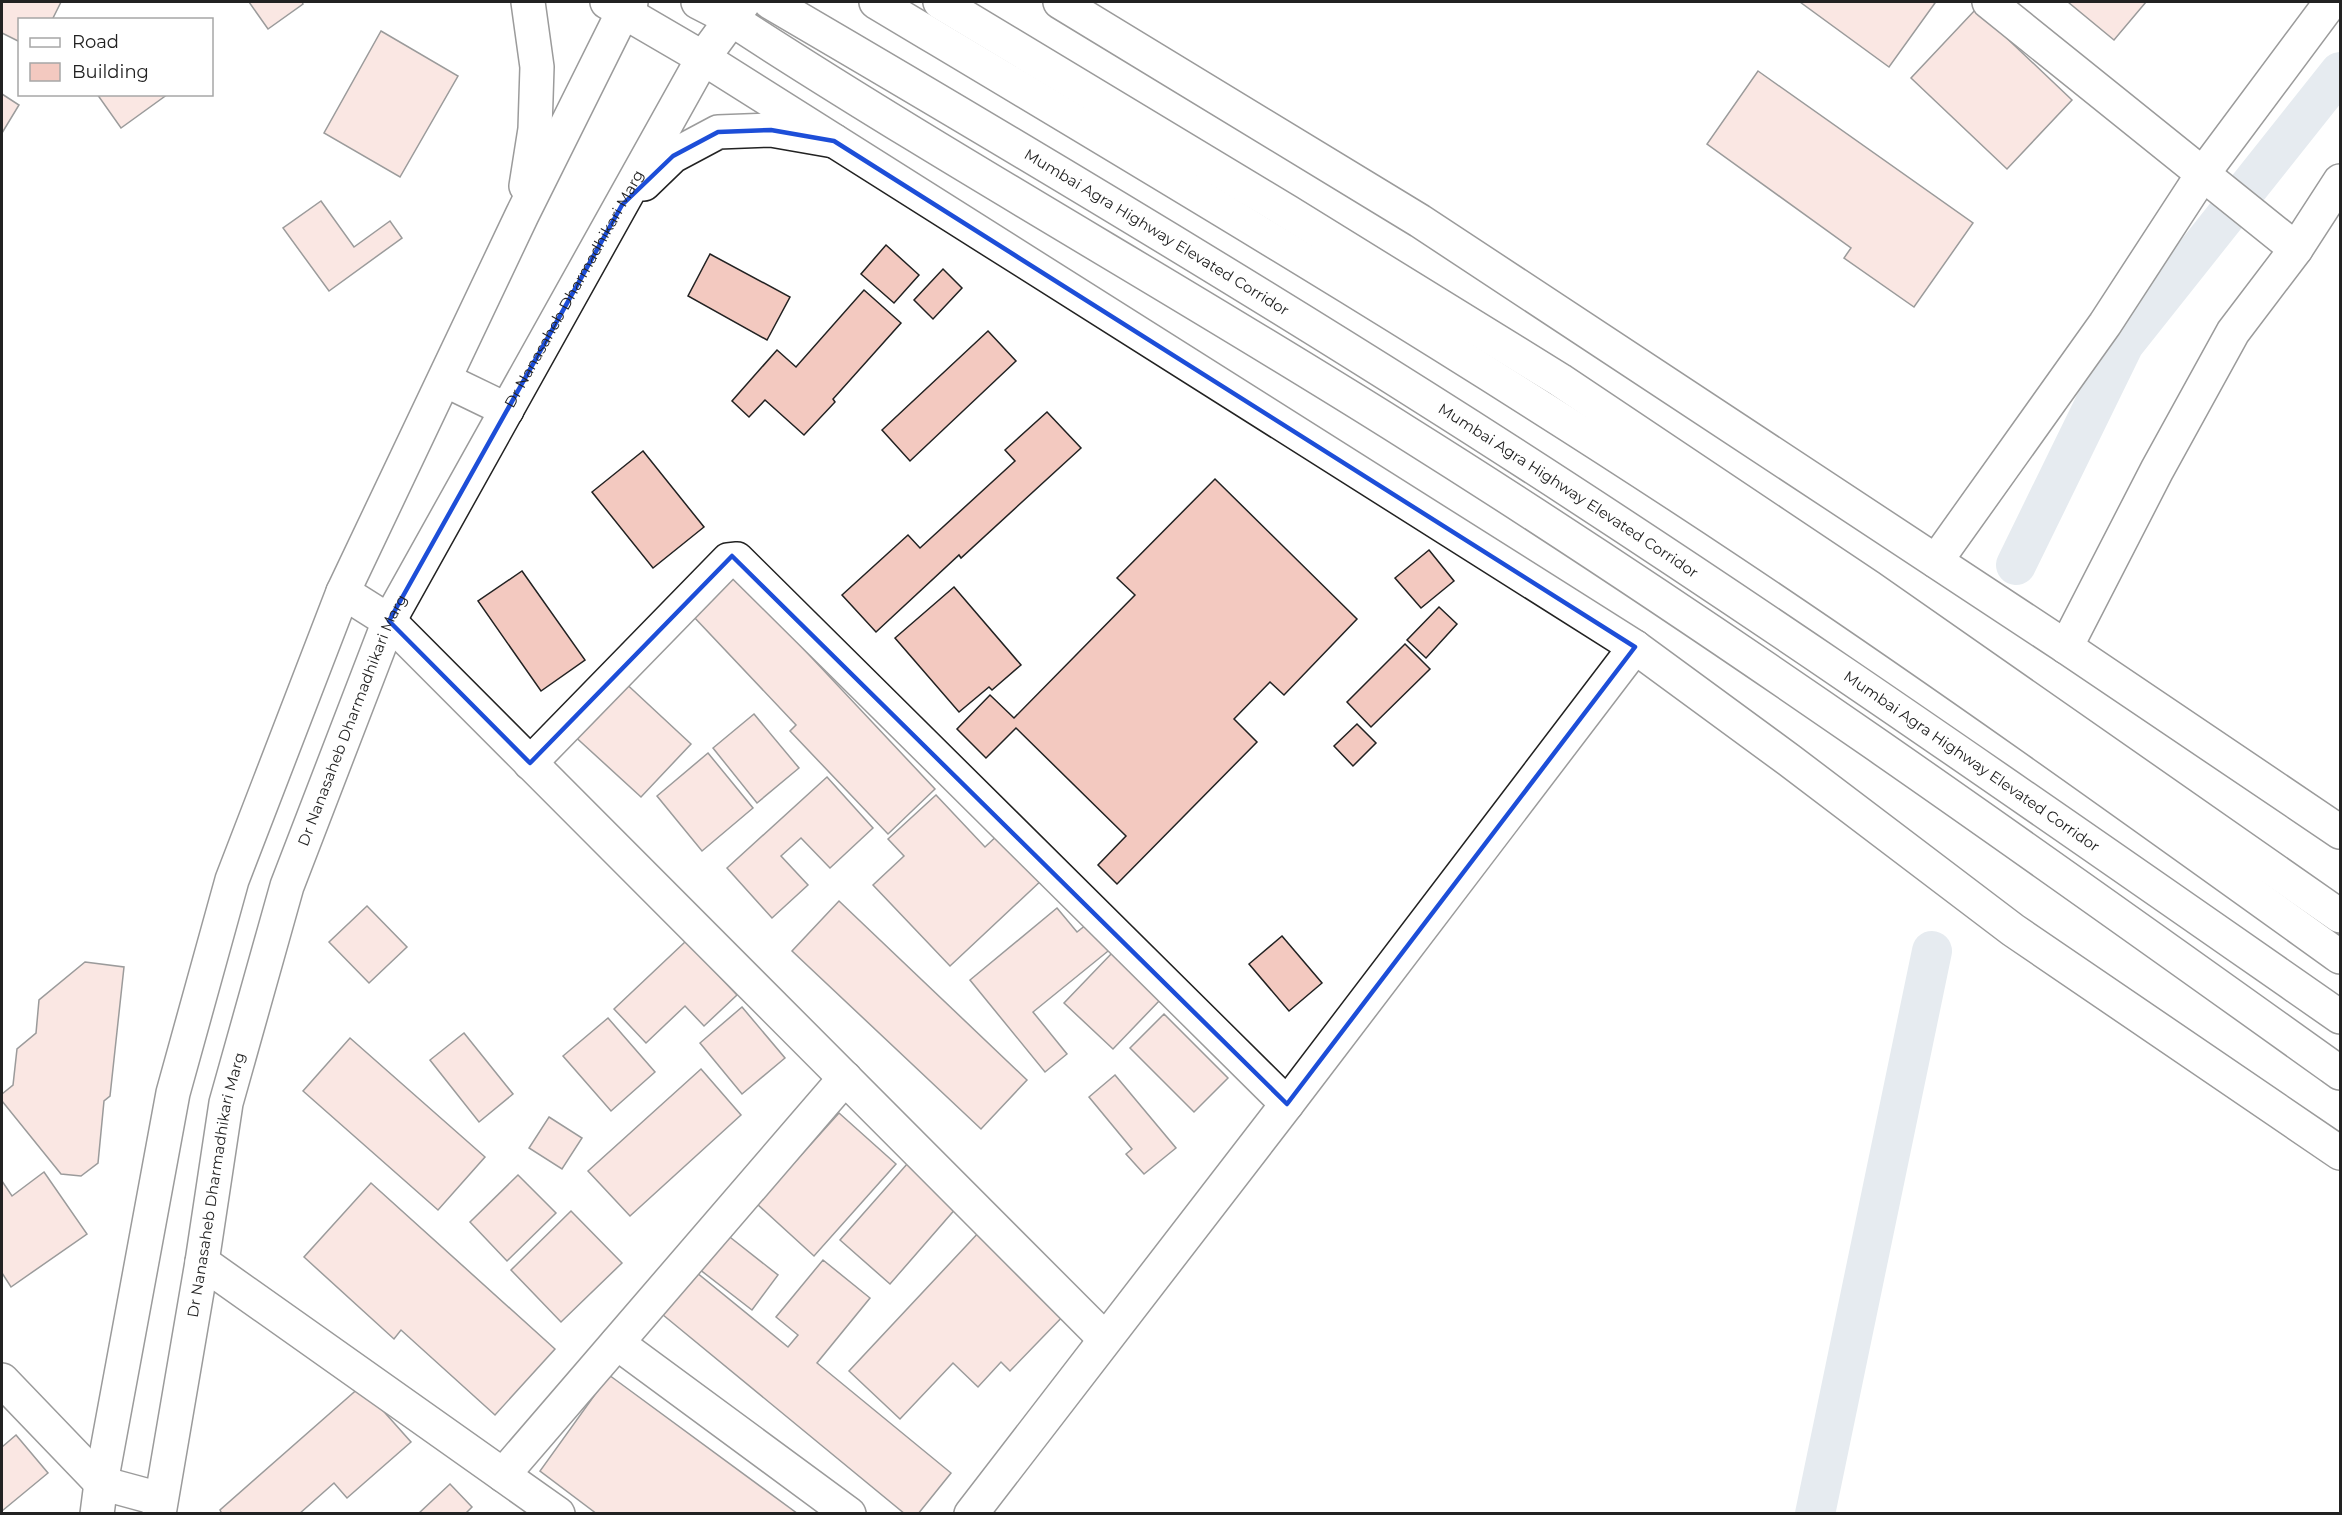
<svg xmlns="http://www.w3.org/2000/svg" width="2342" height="1515" viewBox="0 0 2342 1515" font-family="Montserrat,sans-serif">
  <rect width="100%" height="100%" fill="#fff"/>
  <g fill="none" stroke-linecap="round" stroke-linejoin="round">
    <g stroke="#c7d3dd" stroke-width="40">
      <polyline points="2016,565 2124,344 2340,72"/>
      <polyline points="1815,1514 1932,951"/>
    </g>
  </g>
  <g fill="#f3c9c0" stroke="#222" stroke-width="1.5">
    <polygon points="2,2 61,2 52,20 20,20 20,42 2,33"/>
    <polygon points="249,2 302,2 303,4 268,29"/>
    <polygon points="1800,2 1933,2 1935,3 1889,67"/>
    <polygon points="2068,2 2146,2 2114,40"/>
    <polygon points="1976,9 2072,100 2007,169 1911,78"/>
    <polygon points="381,31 458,76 400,177 324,133"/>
    <polygon points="1758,71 1973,223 1914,307 1844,258 1851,248 1707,144"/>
    <polygon points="2,94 19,105 2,133"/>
    <polygon points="97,94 168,94 121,128"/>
    <polygon points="321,201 354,247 390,221 402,238 329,291 283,228"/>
    <polygon points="886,245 919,275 894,303 861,274"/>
    <polygon points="710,254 790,297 767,340 688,296"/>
    <polygon points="943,269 962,288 933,319 914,300"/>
    <polygon points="864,290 901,323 833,399 835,402 804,435 765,400 749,417 732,401 777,350 796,367"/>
    <polygon points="988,331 1016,361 910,461 882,430"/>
    <polygon points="1047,412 1081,448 961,558 959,555 876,632 842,595 908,535 920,548 1015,461 1005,450"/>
    <polygon points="643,451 704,527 653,568 592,492"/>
    <polygon points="1215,479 1357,619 1284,695 1270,682 1234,719 1257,742 1117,884 1098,865 1126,836 1016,728 986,758 957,729 990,695 1014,718 1135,595 1117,578"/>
    <polygon points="1429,550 1454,581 1421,608 1395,578"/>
    <polygon points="522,571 585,660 541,691 478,601"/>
    <polygon points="735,576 935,789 888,834 790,731 796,725 693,616"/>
    <polygon points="954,587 1021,665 992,690 989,687 959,712 895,638"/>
    <polygon points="1439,607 1457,624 1426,658 1407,640"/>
    <polygon points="1405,644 1430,669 1371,727 1347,702"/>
    <polygon points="620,678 691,744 641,797 570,732"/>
    <polygon points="754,714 799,768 757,803 713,748"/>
    <polygon points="1357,724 1376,743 1353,766 1334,746"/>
    <polygon points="708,753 753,808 702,851 657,796"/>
    <polygon points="827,777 873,828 830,868 801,838 781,856 808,885 772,918 727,868"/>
    <polygon points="936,795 985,847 1001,832 1044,878 950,966 873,885 904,856 888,839"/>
    <polygon points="839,901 1027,1080 981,1129 792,951"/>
    <polygon points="367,906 407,947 369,983 329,942"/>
    <polygon points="1057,908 1077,932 1096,917 1118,943 1033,1012 1067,1054 1045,1072 970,980"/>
    <polygon points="1282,936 1322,983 1289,1011 1249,964"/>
    <polygon points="686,941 737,995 704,1026 685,1006 646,1043 614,1009"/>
    <polygon points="1112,953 1160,1000 1113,1049 1064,1003"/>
    <polygon points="85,962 124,967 110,1096 104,1101 98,1163 81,1176 61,1174 2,1101 2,1094 13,1085 17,1049 36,1033 39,1000"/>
    <polygon points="742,1007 785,1058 742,1094 700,1043"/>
    <polygon points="1164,1014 1228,1078 1194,1112 1130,1048"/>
    <polygon points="608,1018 655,1072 611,1111 563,1056"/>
    <polygon points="464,1033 513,1094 479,1122 430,1060"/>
    <polygon points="350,1038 485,1157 438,1210 303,1091"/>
    <polygon points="701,1069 741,1115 630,1216 588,1171"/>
    <polygon points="1115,1075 1176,1148 1144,1174 1126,1154 1132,1149 1089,1097"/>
    <polygon points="839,1113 896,1164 814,1256 757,1204"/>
    <polygon points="549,1117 582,1138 562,1169 529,1148"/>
    <polygon points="915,1155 964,1199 890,1284 840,1240"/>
    <polygon points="44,1172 87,1234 11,1287 2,1273 2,1181 12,1196"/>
    <polygon points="518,1175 556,1213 507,1261 470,1222"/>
    <polygon points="371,1183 555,1349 495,1415 401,1330 394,1339 304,1257"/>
    <polygon points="571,1211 622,1263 561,1322 511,1270"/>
    <polygon points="981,1230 1068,1311 1010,1371 1001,1362 978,1387 953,1363 900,1419 849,1371"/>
    <polygon points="726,1234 778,1275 752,1310 699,1269"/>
    <polygon points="823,1260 870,1298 817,1363 951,1473 918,1514 905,1514 657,1310 691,1268 788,1347 798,1335 776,1317"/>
    <polygon points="609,1375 798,1514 597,1514 540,1471"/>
    <polygon points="361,1386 411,1442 347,1498 334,1483 299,1514 222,1514 220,1510"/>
    <polygon points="16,1435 48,1473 2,1511 2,1447"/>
    <polygon points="450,1484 472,1507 465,1514 418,1514"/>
  </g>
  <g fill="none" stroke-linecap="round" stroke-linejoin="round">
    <g stroke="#222" stroke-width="36">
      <g id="street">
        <polyline points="1989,2 2296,249"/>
        <polyline points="1936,561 2105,324 2202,175 2331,2"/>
        <polyline points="343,592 389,621 1105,1339"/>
        <polyline points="2066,647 2157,470 2233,332 2296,249 2340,181"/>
        <polyline points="530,763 728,560 737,559 1287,1104"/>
        <polyline points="202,1262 558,1514"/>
        <polyline points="617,1343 849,1514"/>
        <polyline points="2,1380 101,1483 160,1499"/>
        <polyline points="503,1475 845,1078"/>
        <polyline points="971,1514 1287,1104 1635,647"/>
      </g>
    </g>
    <g stroke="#222" stroke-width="36">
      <g id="secondary">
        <polyline points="607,2 703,58 1635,647 1789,760 2013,930 2340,1153"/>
        <polyline points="1060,2 1420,221 2066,647 2340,832"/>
        <polyline points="445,380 507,410"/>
      </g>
    </g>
    <g stroke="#222" stroke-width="36">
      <g id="primary">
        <path d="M 698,2 L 731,19 C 952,163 1184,292 1407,433 C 1727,634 2034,854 2340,1073"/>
        <polyline points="940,2 1288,212 1560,380 1869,587 2340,916"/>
        <polyline points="644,184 673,156 718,132 771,130 834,141"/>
        <polyline points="526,186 535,129 537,67 528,2"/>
        <polyline points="97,1514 101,1483 173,1093 232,880 343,592 522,215 623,12 631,2"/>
        <path id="s1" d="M 159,1514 L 202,1262 L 226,1103 L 287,886 L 389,621 L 703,58 L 744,2"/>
      </g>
    </g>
    <g stroke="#222" stroke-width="36">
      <g id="highway">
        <path id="s2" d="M 770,2 C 989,130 1207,260 1422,396 C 1734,593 2037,806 2340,1017"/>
        <path d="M 876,2 C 1170,178 1465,353 1750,543 C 1951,677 2145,817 2340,957"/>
      </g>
    </g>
    <use href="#street" stroke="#fff" stroke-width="33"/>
    <use href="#secondary" stroke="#fff" stroke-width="33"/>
    <use href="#primary" stroke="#fff" stroke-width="33"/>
    <use href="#highway" stroke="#fff" stroke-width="33"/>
  </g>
  <path d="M0 0H2342V1515H0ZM 771,130 L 834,141 L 1635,647 L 1287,1104 L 732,556 L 530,763 L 389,621 L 622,205 L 673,156 L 718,132 Z" fill="#fff" fill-opacity=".55" fill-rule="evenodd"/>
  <path fill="none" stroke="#1d4ed8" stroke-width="4.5" stroke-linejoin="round" d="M 771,130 L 834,141 L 1635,647 L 1287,1104 L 732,556 L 530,763 L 389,621 L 622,205 L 673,156 L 718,132 Z"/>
  <g text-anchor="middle" stroke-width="4.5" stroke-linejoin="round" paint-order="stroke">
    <g font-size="15" fill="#222" stroke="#fff">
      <text dy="5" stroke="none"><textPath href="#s2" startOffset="450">Mumbai Agra Highway Elevated Corridor</textPath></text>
      <text dy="5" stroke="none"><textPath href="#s1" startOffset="1306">Dr Nanasaheb Dharmadhikari Marg</textPath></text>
      <text dy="5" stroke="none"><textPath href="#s2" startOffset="936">Mumbai Agra Highway Elevated Corridor</textPath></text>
      <text dy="5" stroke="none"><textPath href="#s1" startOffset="820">Dr Nanasaheb Dharmadhikari Marg</textPath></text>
      <text dy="5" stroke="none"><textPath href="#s2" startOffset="1422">Mumbai Agra Highway Elevated Corridor</textPath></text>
      <text dy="5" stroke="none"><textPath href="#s1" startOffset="334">Dr Nanasaheb Dharmadhikari Marg</textPath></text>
    </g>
  </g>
  <rect width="2342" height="1515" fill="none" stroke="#222222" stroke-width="6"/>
  <rect x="18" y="18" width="195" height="78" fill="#ffffff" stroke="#a7a7a7" stroke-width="1.5"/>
  <rect x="30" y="38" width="30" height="9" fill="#ffffff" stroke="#a7a7a7" stroke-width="1.5"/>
  <text x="72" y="48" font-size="18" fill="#222222">Road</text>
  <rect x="30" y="63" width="30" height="18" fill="#f3c9c0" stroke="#a7a7a7" stroke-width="1.5"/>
  <text x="72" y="78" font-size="18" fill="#222222">Building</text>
</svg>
